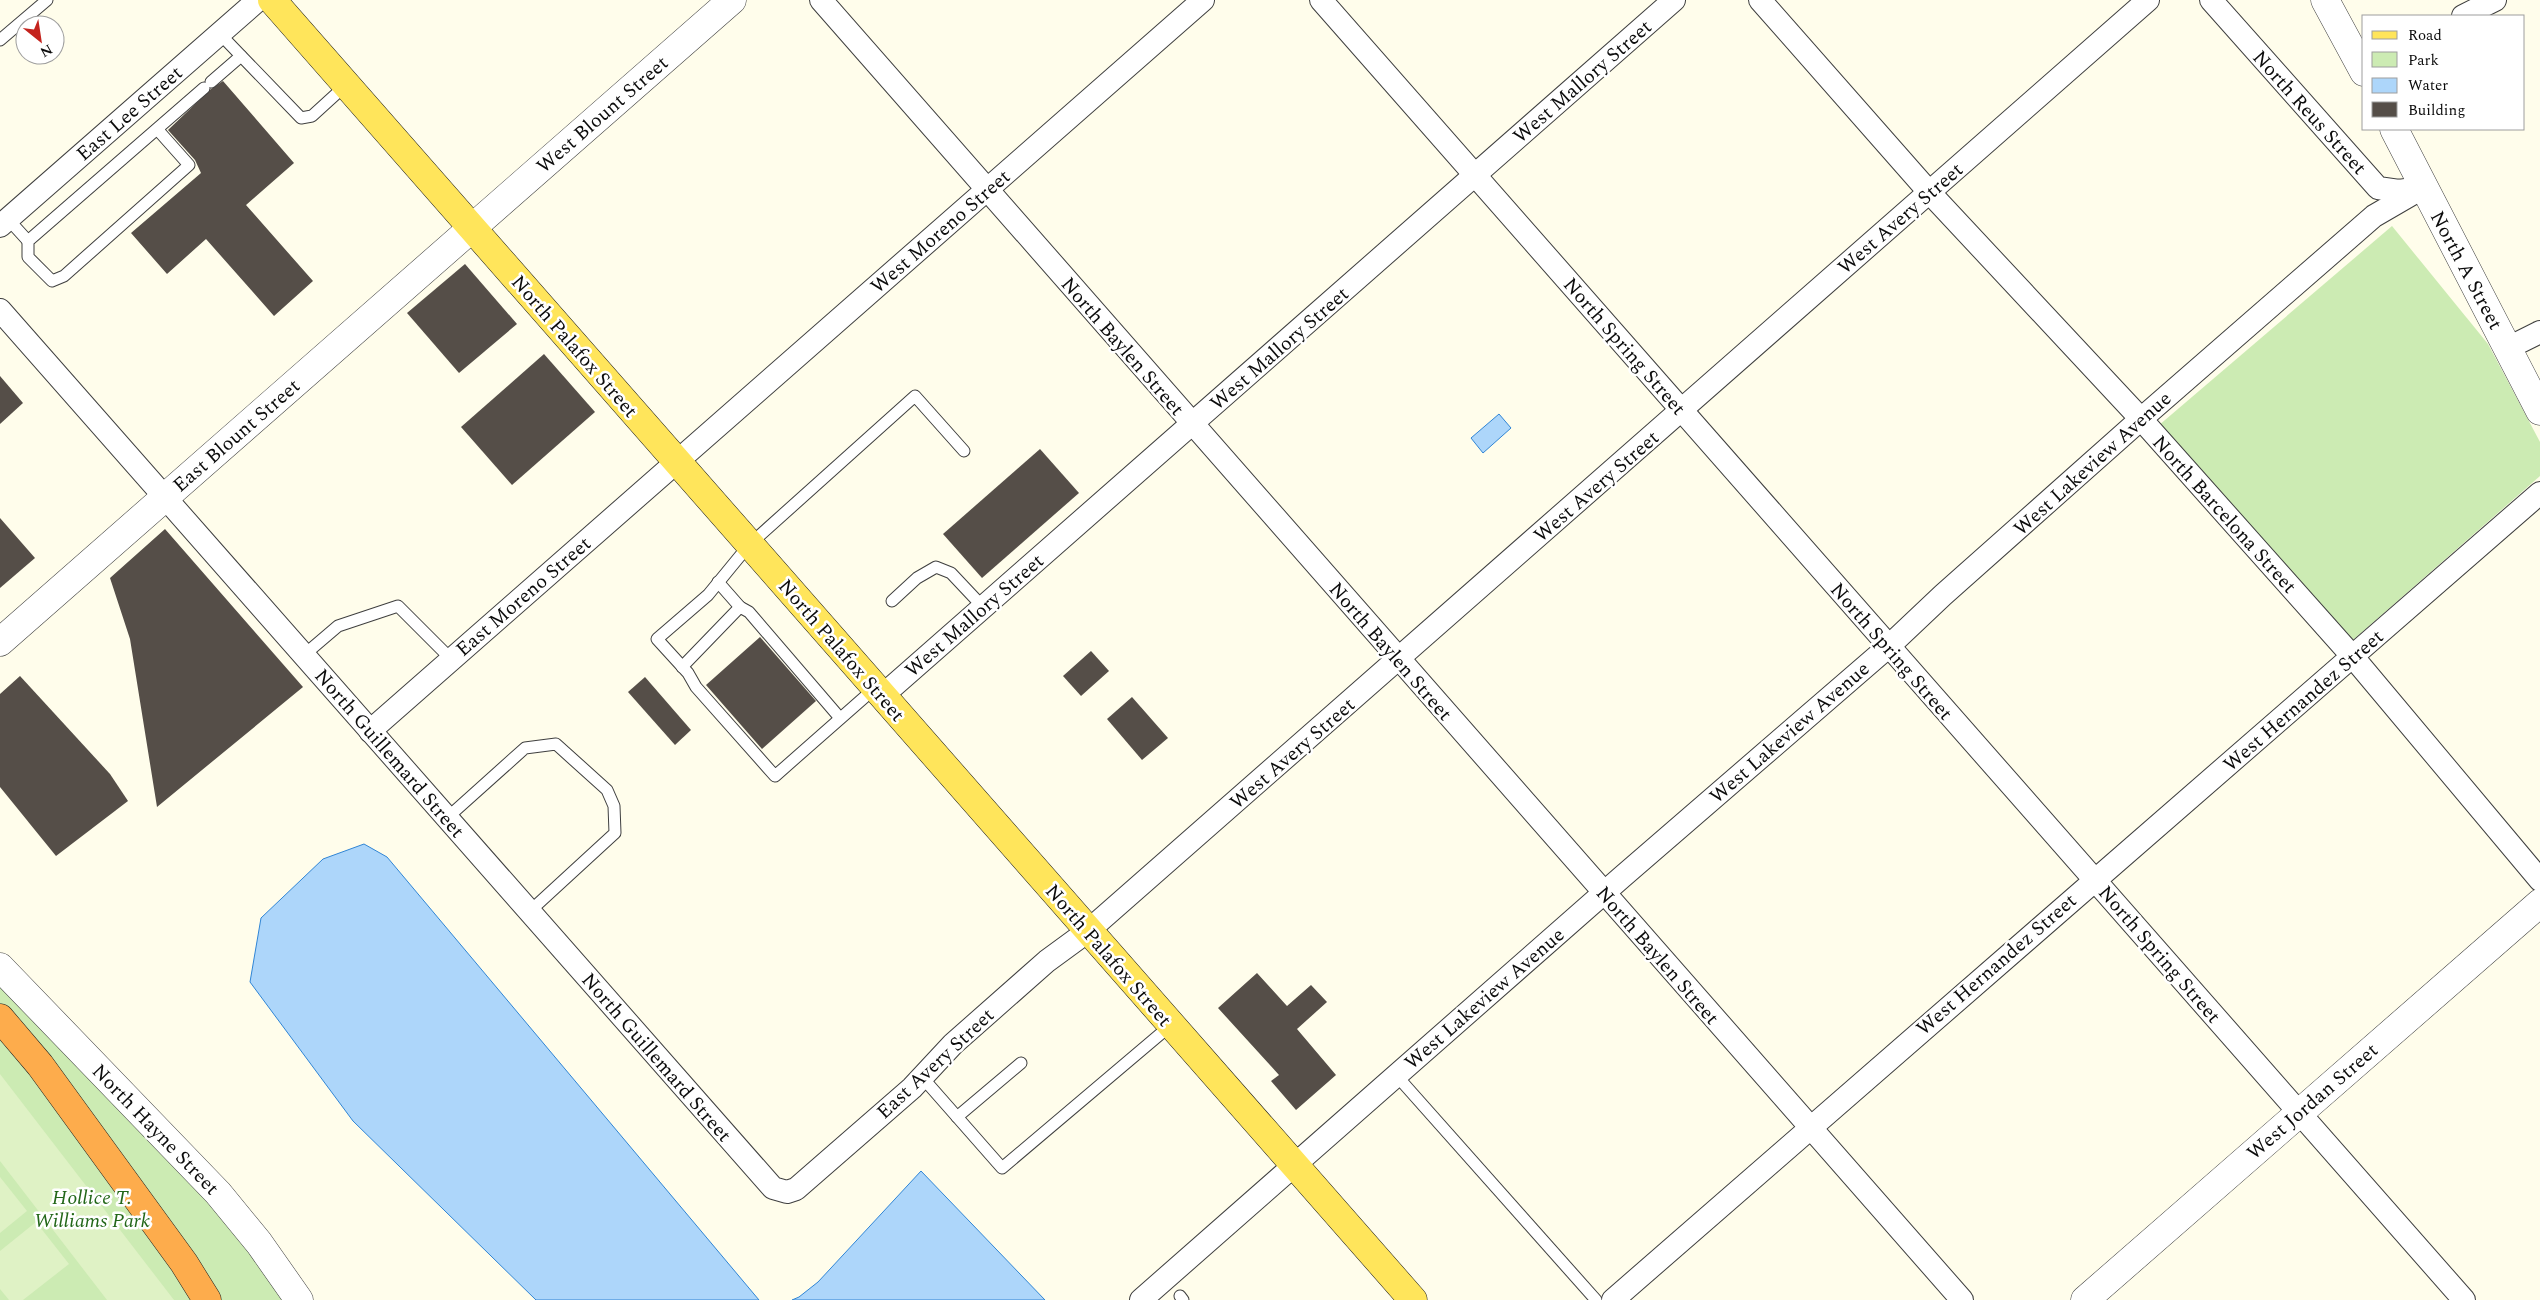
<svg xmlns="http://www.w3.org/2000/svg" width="2540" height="1300" viewBox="0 0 2540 1300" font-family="Spectral,serif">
  <rect width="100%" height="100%" fill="#fffdeb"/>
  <g fill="#ccebb3">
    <polygon points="2392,226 2488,344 2540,442 2540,476 2353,640 2158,426"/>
    <polygon points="0,978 197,1185 286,1300 0,1300"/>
  </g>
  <g fill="#dff2c5">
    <polygon points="0,1074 174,1300 107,1300 0,1161"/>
    <polygon points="0,1177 27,1211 0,1233"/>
    <polygon points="36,1222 69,1264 23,1300 9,1300 0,1289 0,1251"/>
  </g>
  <g fill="#add6fa" stroke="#3085d5">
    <polygon points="1499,414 1511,428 1483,453 1471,438"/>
    <polygon points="364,844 387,857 759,1300 536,1300 353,1121 250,982 261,918 323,859"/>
    <polygon points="921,1171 1045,1300 792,1300 799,1297 818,1282"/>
  </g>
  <g fill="#554e48">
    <polygon points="223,81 294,163 246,205 313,281 274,316 206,239 167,274 131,233 201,173 195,160 168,130 211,89"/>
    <polygon points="465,264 517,324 459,373 407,313"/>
    <polygon points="544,354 595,412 512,485 461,427"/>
    <polygon points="0,376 23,403 0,424"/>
    <polygon points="1040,449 1079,493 982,578 943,534"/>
    <polygon points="0,518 35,558 0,588"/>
    <polygon points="165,529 303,687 157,807 130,639 110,578"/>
    <polygon points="760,637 816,701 762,749 706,685"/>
    <polygon points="1091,651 1109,671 1081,696 1063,676"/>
    <polygon points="20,676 110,774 128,801 56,856 0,787 0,694"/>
    <polygon points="645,677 691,730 675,745 628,692"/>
    <polygon points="1132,697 1168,738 1142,760 1107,719"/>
    <polygon points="1257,973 1287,1006 1311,985 1327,1002 1297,1029 1336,1075 1296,1110 1271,1081 1279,1075 1218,1008"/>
  </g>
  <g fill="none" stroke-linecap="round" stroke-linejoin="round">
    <g stroke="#3f3f3f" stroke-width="13">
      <g id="service">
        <polyline points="220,34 301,118 312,116 346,85"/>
        <polyline points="0,40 47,0"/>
        <polyline points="211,82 241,56"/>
        <polyline points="157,129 189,165 64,276 52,281 28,257 28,241 204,88"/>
        <polyline points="8,219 28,241"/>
        <polyline points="718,582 740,607"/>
        <polyline points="892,601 917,578 936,567 951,573 983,607"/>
        <polyline points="304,655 338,626 398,606 451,659"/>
        <polyline points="682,667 740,607 749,612 840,718"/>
        <polyline points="875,688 775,776 696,687 688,673 657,639 708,595 749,545 915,396 964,451"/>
        <polyline points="447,818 525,748 556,744 607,790 614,806 615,833 529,912"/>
        <polyline points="1396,1075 1596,1300"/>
        <polyline points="922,1077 1002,1168 1171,1025"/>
        <polyline points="957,1117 1021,1063"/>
        <polyline points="1180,1296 1183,1300"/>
      </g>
    </g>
    <g stroke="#3f3f3f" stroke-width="24">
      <g id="minor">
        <polyline points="821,0 1962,1300"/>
        <polyline points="1321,0 2464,1300"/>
        <polyline points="1760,0 1930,193 2141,419 2353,657 2540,880"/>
        <polyline points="2211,0 2378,188 2399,191 2420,188"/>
        <polyline points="2463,16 2495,0"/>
        <polyline points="0,226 258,0"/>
        <polyline points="0,310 773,1188 787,1192 796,1189 912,1088 953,1044 1047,961 1088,931 2148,0"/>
        <polyline points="2508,348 2540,332"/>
        <polyline points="882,696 1674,0"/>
        <polyline points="370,731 1203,0"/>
        <polyline points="1141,1300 1622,877 1888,647 1943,595 2141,419 2374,216 2424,187"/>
        <polyline points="1613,1300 2540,493"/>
      </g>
    </g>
    <g stroke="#3f3f3f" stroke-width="29">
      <g id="tertiary">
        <polyline points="2325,0 2364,72"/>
        <polyline points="2394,129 2540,411"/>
        <polyline points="0,642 732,0"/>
        <polyline points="0,967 218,1193 259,1243 299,1300"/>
        <polyline points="2085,1300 2540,903"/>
      </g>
    </g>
    <g stroke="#1d1d1d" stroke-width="29">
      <polyline id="primary" points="272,0 1413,1300"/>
    </g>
    <g stroke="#1d1d1d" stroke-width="29">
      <polyline id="motorway" points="0,1018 40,1065 184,1263 207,1300"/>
    </g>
    <use href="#service" stroke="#fff" stroke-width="11"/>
    <use href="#minor" stroke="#fff" stroke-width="22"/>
    <use href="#tertiary" stroke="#fff" stroke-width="28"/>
    <use href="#primary" stroke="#ffe55b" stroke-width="28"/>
    <use href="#motorway" stroke="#fdac4c" stroke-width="28"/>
  </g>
  <g text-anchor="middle" stroke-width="5" stroke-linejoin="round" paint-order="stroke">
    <g font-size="20" fill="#0c0c0c" stroke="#fff">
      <text transform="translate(1582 81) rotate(-41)" y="7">West Mallory Street</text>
      <text transform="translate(2310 112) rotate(48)" y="7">North Reus Street</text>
      <text transform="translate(129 113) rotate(-41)" y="7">East Lee Street</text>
      <text transform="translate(602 114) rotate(-41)" y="7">West Blount Street</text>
      <text transform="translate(1900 218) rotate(-41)" y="7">West Avery Street</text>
      <text transform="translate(940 231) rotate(-41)" y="7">West Moreno Street</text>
      <text transform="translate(2467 270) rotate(62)" y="7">North A Street</text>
      <text transform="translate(575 346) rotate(49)" y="7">North Palafox Street</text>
      <text transform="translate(1123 346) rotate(49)" y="7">North Baylen Street</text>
      <text transform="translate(1625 346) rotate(49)" y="7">North Spring Street</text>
      <text transform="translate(1279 348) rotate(-41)" y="7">West Mallory Street</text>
      <text transform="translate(236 435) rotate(-41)" y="7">East Blount Street</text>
      <text transform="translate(2092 463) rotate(-42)" y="7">West Lakeview Avenue</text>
      <text transform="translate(1596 486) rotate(-41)" y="7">West Avery Street</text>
      <text transform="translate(2225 514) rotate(48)" y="7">North Barcelona Street</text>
      <text transform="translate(523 596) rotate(-41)" y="7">East Moreno Street</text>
      <text transform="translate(974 615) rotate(-41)" y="7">West Mallory Street</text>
      <text transform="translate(842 650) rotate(49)" y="7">North Palafox Street</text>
      <text transform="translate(1391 651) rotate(49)" y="7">North Baylen Street</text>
      <text transform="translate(1892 651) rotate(49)" y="7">North Spring Street</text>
      <text transform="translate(2303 700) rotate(-41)" y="7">West Hernandez Street</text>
      <text transform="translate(1789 732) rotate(-41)" y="7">West Lakeview Avenue</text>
      <text transform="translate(390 753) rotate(49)" y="7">North Guillemard Street</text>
      <text transform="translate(1292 753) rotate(-41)" y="7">West Avery Street</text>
      <text transform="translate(2160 954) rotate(49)" y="7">North Spring Street</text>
      <text transform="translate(1109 955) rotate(49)" y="7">North Palafox Street</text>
      <text transform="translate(1658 955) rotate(49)" y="7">North Baylen Street</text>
      <text transform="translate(1996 964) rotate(-41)" y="7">West Hernandez Street</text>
      <text transform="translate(1484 998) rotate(-41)" y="7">West Lakeview Avenue</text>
      <text transform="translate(657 1057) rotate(49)" y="7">North Guillemard Street</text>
      <text transform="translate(935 1063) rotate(-43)" y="7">East Avery Street</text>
      <text transform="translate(2312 1101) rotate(-41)" y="7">West Jordan Street</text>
      <text transform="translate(156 1129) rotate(46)" y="7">North Hayne Street</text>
    </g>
    <g font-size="20" font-style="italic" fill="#236719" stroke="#fff">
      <text x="92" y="1204">Hollice T.<tspan x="92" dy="23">Williams Park</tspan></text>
    </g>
  </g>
  <rect x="2362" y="15" width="162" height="115" fill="#ffffff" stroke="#9e9e9e"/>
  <rect x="2372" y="31" width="25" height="8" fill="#ffe55b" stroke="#9e9e9e"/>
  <text x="2408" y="40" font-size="15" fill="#0c0c0c">Road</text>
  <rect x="2372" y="52" width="25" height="15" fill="#ccebb3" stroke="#9e9e9e"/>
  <text x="2408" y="65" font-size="15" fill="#0c0c0c">Park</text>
  <rect x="2372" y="78" width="25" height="15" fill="#add6fa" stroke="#9e9e9e"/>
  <text x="2408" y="90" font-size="15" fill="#0c0c0c">Water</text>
  <rect x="2372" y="102" width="25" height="15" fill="#554e48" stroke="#9e9e9e"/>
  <text x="2408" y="115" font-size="15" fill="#0c0c0c">Building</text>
  <g transform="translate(40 40) rotate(150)"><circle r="24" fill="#ffffff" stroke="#9e9e9e"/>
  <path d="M0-4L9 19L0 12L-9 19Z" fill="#c4231d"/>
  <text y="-8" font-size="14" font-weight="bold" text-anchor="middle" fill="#0c0c0c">N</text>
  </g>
</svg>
